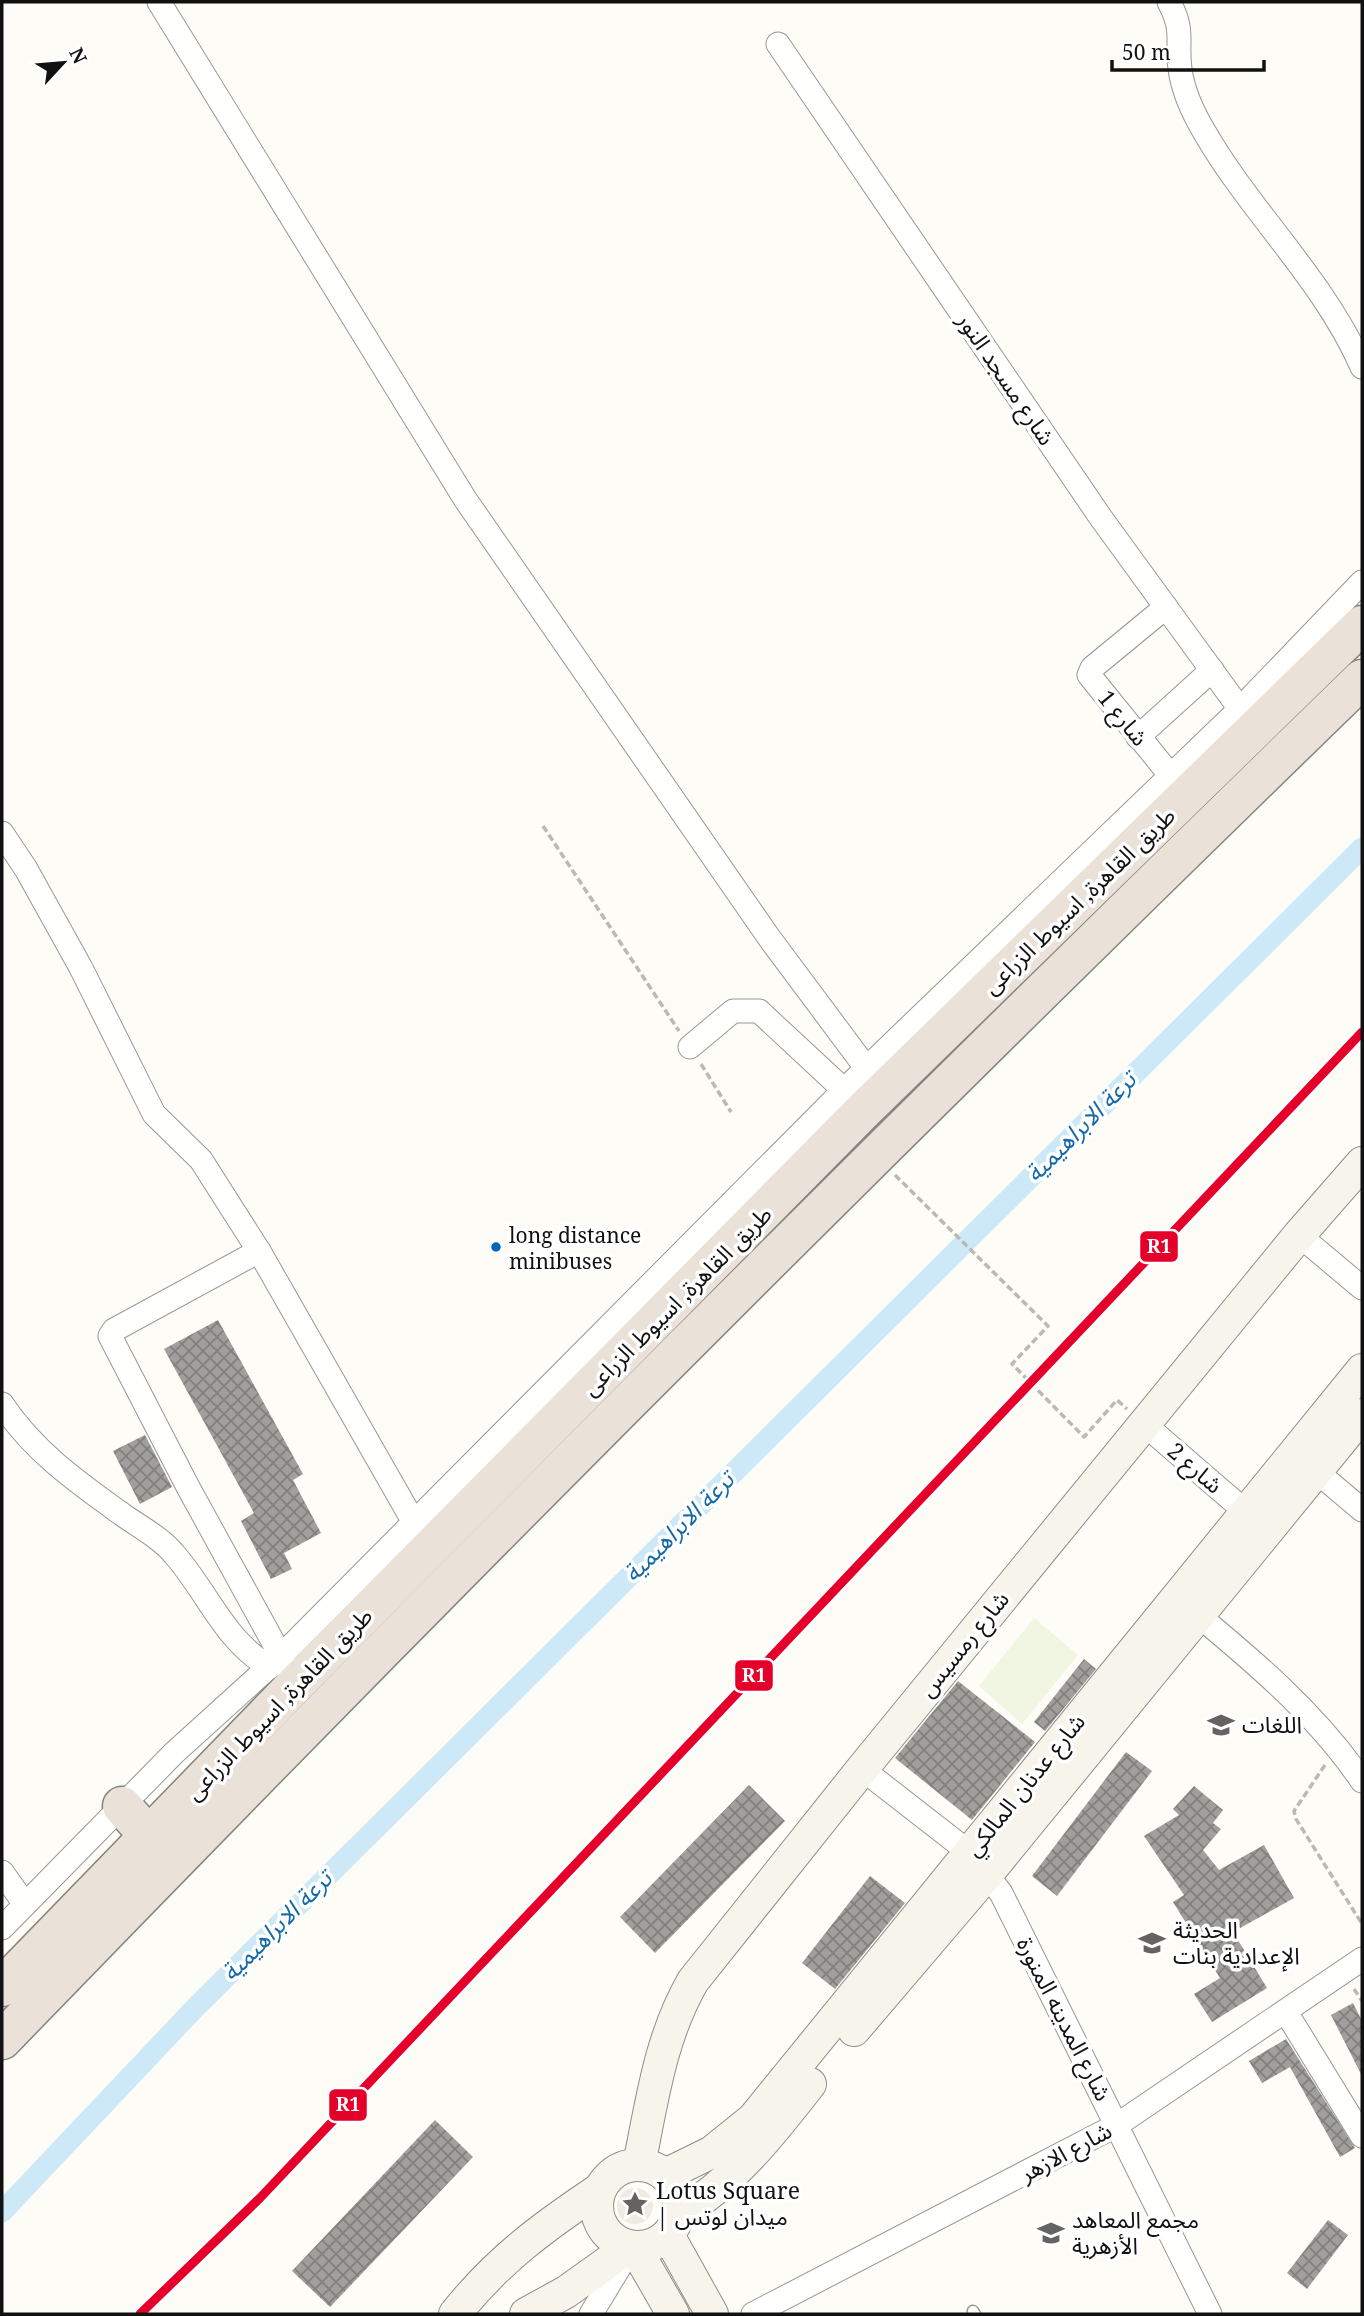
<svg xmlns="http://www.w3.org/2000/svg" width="1364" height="2316" viewBox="0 0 1364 2316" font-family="'Noto Serif','Noto Sans Arabic',serif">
  <defs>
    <pattern id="building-cross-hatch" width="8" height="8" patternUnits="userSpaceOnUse" patternTransform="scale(1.75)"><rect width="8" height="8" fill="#a19f9c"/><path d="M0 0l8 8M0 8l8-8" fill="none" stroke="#82807e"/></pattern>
  </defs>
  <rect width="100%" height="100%" fill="#fdfcf7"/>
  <polygon fill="#f0f6e1" points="1034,1618 1078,1655 1022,1724 979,1686"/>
  <circle fill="#edebe2" cx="635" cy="2206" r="18"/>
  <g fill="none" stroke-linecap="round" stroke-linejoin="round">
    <polyline stroke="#cde8f7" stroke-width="21" points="2,2212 194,2009 1362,848"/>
  </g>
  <g fill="url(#building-cross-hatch)">
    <polygon points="218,1320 303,1474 293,1480 321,1533 284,1553 292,1569 271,1579 241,1521 254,1513 164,1349"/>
    <polygon points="145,1435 172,1487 140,1504 113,1451"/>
    <polygon points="1084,1659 1096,1669 1045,1731 1034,1722"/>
    <polygon points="958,1681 1035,1742 972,1820 895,1758"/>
    <polygon points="1126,1752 1152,1771 1057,1896 1032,1876"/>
    <polygon points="749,1785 785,1821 655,1953 620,1917"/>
    <polygon points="1194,1786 1223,1810 1213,1823 1221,1829 1203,1850 1219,1870 1264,1845 1294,1898 1233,1932 1267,1988 1212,2022 1194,1994 1220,1978 1173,1902 1184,1895 1144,1836 1179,1815 1173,1809"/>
    <polygon points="870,1876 905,1903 835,1989 802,1963"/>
    <polygon points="1353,2003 1362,2021 1362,2076 1331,2015"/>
    <polygon points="1286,2039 1355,2148 1340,2157 1290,2067 1262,2083 1249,2061"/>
    <polygon points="435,2120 473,2157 330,2307 292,2271"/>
    <polygon points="1328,2220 1348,2235 1307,2289 1287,2273"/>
  </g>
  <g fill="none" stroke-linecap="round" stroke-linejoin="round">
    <g stroke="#979795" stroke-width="13">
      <polyline id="lane" points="973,2311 975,2314"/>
    </g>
    <g stroke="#979795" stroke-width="25">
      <g id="street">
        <polyline points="159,2 465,499 770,939 867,1069"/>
        <path d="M 1169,2 C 1185,32 1176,40 1180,69 C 1183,92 1193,113 1205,133 C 1252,214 1324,280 1362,367"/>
        <polyline points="778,44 1101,518 1240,709"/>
        <polyline points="1166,607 1092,668 1089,675 1171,776"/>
        <polyline points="1138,737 1212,670"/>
        <polyline points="2,833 26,869 81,968 154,1114 201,1160 259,1251 420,1533"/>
        <polyline points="690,1047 733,1011 759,1011 844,1090"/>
        <polyline points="1299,1235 1362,1288"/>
        <polyline points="259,1251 114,1330 110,1336 188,1487 288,1669"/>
        <path d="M 2,1404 C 34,1452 77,1482 123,1515 C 140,1527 161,1538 174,1554 C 207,1591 225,1642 270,1667"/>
        <polyline points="1144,1424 1246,1512"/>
        <polyline points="1304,1461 1362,1510"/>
        <path d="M 1187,1606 C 1251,1659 1315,1712 1362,1781"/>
        <polyline points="862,1769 970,1853 1001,1893 1210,2314"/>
        <polyline points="2,1872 24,1903"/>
        <polyline points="2,1928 174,1753 281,1656 844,1090 1240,709 1362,582"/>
        <polyline points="1286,2012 1362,2136"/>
        <polyline points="591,2314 628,2253"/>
        <polyline points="753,2314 1117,2125 1362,1959"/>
      </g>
    </g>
    <g stroke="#8e8d8b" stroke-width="34">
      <g id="secondary">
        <polyline points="854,2030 987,1874 1362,1415"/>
        <circle cx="638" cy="2206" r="41"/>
        <path d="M 639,2165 C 652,2101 660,2038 693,1981 L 862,1769 L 1299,1235 L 1362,1163"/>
        <polyline points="665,2175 712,2152 753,2119 1362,1370"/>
        <path d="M 678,2215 C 734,2182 771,2134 810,2084"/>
        <polyline points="668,2235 712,2314"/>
        <polyline points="635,2248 673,2314"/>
        <path d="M 455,2314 C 498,2260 543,2227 600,2189"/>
        <polyline points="526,2314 566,2292 629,2247"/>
      </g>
    </g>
    <g stroke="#858482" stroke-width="41">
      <g id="highway">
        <polyline points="122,1806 150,1837"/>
        <polyline points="2,1987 296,1684 863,1111 1362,625"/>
        <path d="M 2,2040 C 448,1579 902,1125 1362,679"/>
      </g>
    </g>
    <g stroke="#b9b9b8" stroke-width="3.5" stroke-dasharray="7 3.5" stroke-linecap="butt">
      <polyline points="543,826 679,1031"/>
      <polyline points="701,1064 731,1112"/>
      <polyline points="895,1175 1048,1326 1012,1364 1084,1437 1117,1400 1127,1409"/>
      <polyline points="1325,1765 1294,1811 1296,1819 1362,1924"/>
      <polyline points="1354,1989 1362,2001"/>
    </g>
    <use href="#lane" stroke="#fffffe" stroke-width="10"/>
    <use href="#street" stroke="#fffffe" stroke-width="23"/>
    <use href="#secondary" stroke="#f6f4eb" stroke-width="32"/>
    <use href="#highway" stroke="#eae1d8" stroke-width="38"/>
    <g stroke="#fff" stroke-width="14">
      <polyline id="rail-1" points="140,2314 260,2198 1362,1032"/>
    </g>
    <use href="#rail-1" stroke="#e4002b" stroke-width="9"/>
  </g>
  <defs>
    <g id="school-bare" transform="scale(2.1)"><path d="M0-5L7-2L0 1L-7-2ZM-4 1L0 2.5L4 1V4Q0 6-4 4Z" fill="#646362" stroke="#fff" stroke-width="2.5" paint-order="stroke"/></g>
    <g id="sight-bare" transform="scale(2.1)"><path d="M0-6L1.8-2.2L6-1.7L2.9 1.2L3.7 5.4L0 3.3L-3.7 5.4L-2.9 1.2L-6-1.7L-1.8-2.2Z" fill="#646362" stroke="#fff" stroke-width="2.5" paint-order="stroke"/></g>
  </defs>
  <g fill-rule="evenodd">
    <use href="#school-bare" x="1221" y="1725"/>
    <use href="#school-bare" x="1152" y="1943"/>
    <use href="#sight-bare" x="635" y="2204"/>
    <use href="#school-bare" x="1051" y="2233"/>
  </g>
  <circle fill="#0065bd" stroke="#fff" stroke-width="2.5" cx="496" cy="1247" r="6"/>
  <g text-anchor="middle" stroke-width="7" stroke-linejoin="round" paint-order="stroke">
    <g font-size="21" fill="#111" stroke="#fff" text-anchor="start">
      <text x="509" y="1243">long distance<tspan x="509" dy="26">minibuses</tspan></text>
    </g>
    <g font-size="23" fill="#111" stroke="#fff">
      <text transform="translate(1006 379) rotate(56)" y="8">شارع مسجد النور</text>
      <text transform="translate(1123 718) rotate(51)" y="8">شارع 1</text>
      <text transform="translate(1079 901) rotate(-44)" y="8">طريق القاهرة, اسيوط الزراعى</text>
      <text transform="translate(677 1301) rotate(-45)" y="8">طريق القاهرة, اسيوط الزراعى</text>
      <text transform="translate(1195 1468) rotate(41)" y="8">شارع 2</text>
      <text transform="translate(964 1644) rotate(-51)" y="8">شارع رمسيس</text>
      <text transform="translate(279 1704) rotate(-46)" y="8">طريق القاهرة, اسيوط الزراعى</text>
      <text transform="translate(1025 1785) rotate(-51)" y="8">شارع عدنان المالكي</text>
      <text transform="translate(1064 2019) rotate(63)" y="8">شارع المدينه المنورة</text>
      <text transform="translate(1066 2152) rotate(-28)" y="8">شارع الازهر</text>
    </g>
    <g font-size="23" fill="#111" stroke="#fff" text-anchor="start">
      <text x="1242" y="1733">اللغات</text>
      <text x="1173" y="1938">الحديثة<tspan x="1173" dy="26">الإعدادية بنات</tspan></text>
      <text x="656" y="2199">Lotus Square<tspan x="656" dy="26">| ميدان لوتس</tspan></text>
      <text x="1072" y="2228">مجمع المعاهد<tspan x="1072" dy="26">الأزهرية</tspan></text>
    </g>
    <g font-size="24" font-style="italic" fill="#1768a6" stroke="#fff">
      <text transform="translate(1081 1127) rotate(-45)" y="8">ترعة الابراهيمية</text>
      <text transform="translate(679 1527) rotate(-45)" y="8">ترعة الابراهيمية</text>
      <text transform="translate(277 1926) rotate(-45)" y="8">ترعة الابراهيمية</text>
    </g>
  </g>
  <g stroke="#fff" stroke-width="2.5">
    <rect x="1139" y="1230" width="40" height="33" rx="7" fill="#e4002b"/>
    <rect x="734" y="1659" width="40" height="33" rx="7" fill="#e4002b"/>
    <rect x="328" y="2088" width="40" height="34" rx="7" fill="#e4002b"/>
  </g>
  <g font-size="19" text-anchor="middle" font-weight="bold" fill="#fff">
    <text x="1159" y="1253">R1</text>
    <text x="754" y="1682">R1</text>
    <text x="348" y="2111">R1</text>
  </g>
  <rect width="1364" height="2316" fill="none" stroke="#111111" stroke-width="7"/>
  <g transform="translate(63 63) rotate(64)" stroke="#ffffff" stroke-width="5" paint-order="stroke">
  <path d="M0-5L12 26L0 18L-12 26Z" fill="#111111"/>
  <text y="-10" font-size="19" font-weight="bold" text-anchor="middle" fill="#111111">N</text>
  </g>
  <path d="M1112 60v10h152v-10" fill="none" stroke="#111111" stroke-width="3.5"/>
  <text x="1122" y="60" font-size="21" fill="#111111" stroke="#ffffff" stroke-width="5" paint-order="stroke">50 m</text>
</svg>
